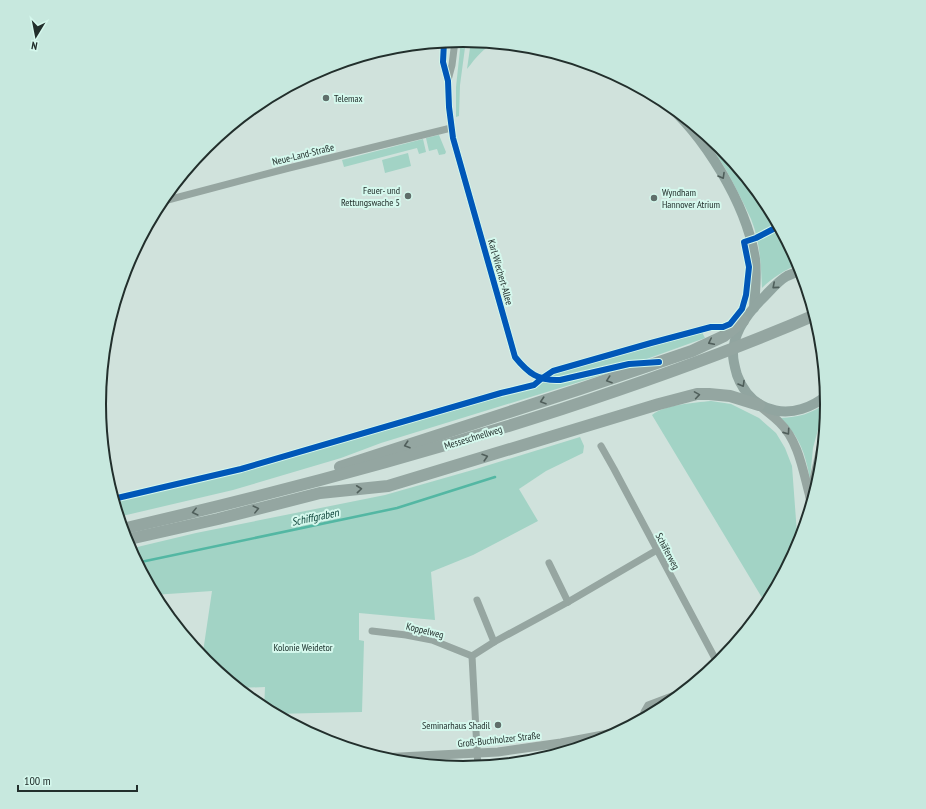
<svg xmlns="http://www.w3.org/2000/svg" width="926" height="809" viewBox="0 0 926 809" font-family="'PT Sans Narrow',sans-serif">
  <rect width="100%" height="100%" fill="#d0e2dc"/>
  <g fill="#a2d3c5">
    <polygon points="461,40 466,40 460,85 459,116 456,117 456,87"/>
    <path d="M 471,41 L 497,43 C 483,47 476,58 467,69 Z"/>
    <path d="M 694,125 L 722,149 L 750,186 L 775,224 L 781,229 L 799,264 C 785,270 773,277 762,288 C 761,265 760,241 751,219 C 735,185 719,153 694,125 Z"/>
    <polygon points="439,135 446,152 445,154 439,155 437,149 429,151 426,138"/>
    <polygon points="423,139 426,152 419,154 417,148 344,167 342,160"/>
    <polygon points="408,153 411,166 385,173 382,160"/>
    <path d="M 702,332 L 705,338 L 605,374 L 381,443 L 341,458 L 233,490 L 118,517 L 113,499 L 241,469 L 528,389 C 539,384 547,376 559,371 Z"/>
    <path d="M 711,401 L 731,404 L 759,418 L 776,433 L 785,448 L 792,466 L 798,547 L 767,606 L 652,415 C 666,404 694,403 711,401 Z"/>
    <path d="M 825,404 L 813,448 L 810,479 C 805,452 800,438 781,418 C 799,417 810,414 825,404 Z"/>
    <polygon points="580,437 584,446 583,453 546,471 519,489 538,521 473,555 431,572 435,620 359,613 359,640 364,641 362,712 272,714 264,710 265,687 237,688 205,662 192,646 203,652 212,591 153,595 129,549 196,533 385,495 476,469"/>
  </g>
  <g fill="none" stroke-linecap="round" stroke-linejoin="round">
    <polyline stroke="#53b7a3" stroke-width="2.5" points="136,563 397,508 495,477"/>
    <g stroke="#96a6a1" stroke-width="7">
      <path d="M 444,42 L 443,62 L 448,81 L 449,107 L 453,138 L 515,357 C 528,373 538,381 560,380 L 629,364 L 646,363"/>
      <polyline points="448,80 452,65 455,41"/>
      <polyline points="160,202 289,168 451,128"/>
      <polyline points="601,446 614,469 718,664"/>
      <polyline points="549,563 568,602"/>
      <polyline points="477,600 494,642"/>
      <polyline points="372,631 406,635 432,640 472,656"/>
      <polyline points="643,720 644,712 648,705 685,691"/>
      <polyline points="478,768 472,656 494,642 568,602 657,550"/>
    </g>
    <g stroke="#96a6a1" stroke-width="9">
      <path d="M 760,406 C 766,411 773,416 779,422 C 799,441 803,472 810,497"/>
      <polyline points="811,508 810,497 825,430"/>
      <polyline points="380,758 498,752 561,743 619,732"/>
    </g>
    <g stroke="#91a5a0" stroke-width="10">
      <path d="M 662,100 C 704,134 747,205 755,259 C 757,275 755,291 754,308"/>
      <path d="M 801,270 C 797,272 792,274 787,276 C 778,281 770,291 762,299 C 748,313 733,333 733,354 C 733,361 735,368 737,375 C 752,416 795,422 827,395"/>
    </g>
    <g stroke="#94a6a1" stroke-width="12">
      <polyline points="340,467 580,389 692,351 724,336 743,321"/>
      <path d="M 122,529 C 270,495 417,456 562,409 C 647,381 732,351 815,315"/>
      <polyline points="125,540 218,519 320,493 388,486 659,404 697,394 709,394 730,396 759,405"/>
    </g>
    <g stroke="#d5f8ed" stroke-width="8">
      <g id="cycleway">
        <path d="M 444,42 L 443,62 L 448,81 L 449,107 L 453,138 L 515,357 C 528,373 538,381 560,380 L 629,364 L 659,362"/>
        <polyline points="113,499 241,469 501,393 534,385 541,379 553,371 651,343 711,327 723,327 730,324 742,309 746,295 749,267 744,242 756,238 779,226"/>
      </g>
    </g>
    <use href="#cycleway" stroke="#0057b8" stroke-width="6"/>
  </g>
  <defs><path id="oneway-chevron" d="M-2-3.5L2.5 0L-2 3.5" fill="none" stroke-width="1.6" stroke-linecap="round" stroke-linejoin="round"/></defs>
  <g stroke="#4e5e5a">
    <use href="#oneway-chevron" transform="translate(722 176) rotate(60)"/>
    <use href="#oneway-chevron" transform="translate(775 286) rotate(139)"/>
    <use href="#oneway-chevron" transform="translate(742 384) rotate(60)"/>
  </g>
  <g stroke="#505f5b">
    <use href="#oneway-chevron" transform="translate(711 342) rotate(154)"/>
    <use href="#oneway-chevron" transform="translate(609 380) rotate(161)"/>
    <use href="#oneway-chevron" transform="translate(697 395) rotate(-9)"/>
    <use href="#oneway-chevron" transform="translate(543 401) rotate(162)"/>
    <use href="#oneway-chevron" transform="translate(787 432) rotate(55)"/>
    <use href="#oneway-chevron" transform="translate(407 445) rotate(162)"/>
    <use href="#oneway-chevron" transform="translate(485 457) rotate(-17)"/>
    <use href="#oneway-chevron" transform="translate(359 489) rotate(-6)"/>
    <use href="#oneway-chevron" transform="translate(256 509) rotate(-14)"/>
    <use href="#oneway-chevron" transform="translate(195 512) rotate(166)"/>
  </g>
  <g fill="#5f6e6a" stroke="#d5f8ed" stroke-width="1.5">
    <circle cx="326" cy="98" r="4"/>
    <circle cx="408" cy="196" r="4"/>
    <circle cx="654" cy="198" r="4"/>
    <circle cx="498" cy="725" r="4"/>
  </g>
  <g text-anchor="middle" stroke-width="4" stroke-linejoin="round" paint-order="stroke">
    <g font-size="10" fill="#222f2c" stroke="#d5f8ed" text-anchor="start">
      <text x="334" y="102">Telemax</text>
      <text x="400" y="194" text-anchor="end">Feuer- und<tspan x="400" dy="12">Rettungswache 5</tspan></text>
      <text x="662" y="196">Wyndham<tspan x="662" dy="12">Hannover Atrium</tspan></text>
      <text x="490" y="729" text-anchor="end">Seminarhaus Shadil</text>
    </g>
    <g font-size="10" fill="#222f2c" stroke="#d5f8ed">
      <text transform="translate(303 154) rotate(-14)" y="4">Neue-Land-Straße</text>
      <text transform="translate(501 272) rotate(74)" y="4">Karl-Wiechert-Allee</text>
      <text transform="translate(473 437) rotate(-17)" y="4">Messeschnellweg</text>
      <text transform="translate(668 551) rotate(62)" y="4">Schäferweg</text>
      <text transform="translate(425 630) rotate(14)" y="4">Koppelweg</text>
      <text transform="translate(499 739) rotate(-6)" y="4">Groß-Buchholzer Straße</text>
    </g>
    <g font-size="10" fill="#192e29" stroke="#d5f8ed">
      <text x="303" y="651">Kolonie Weidetor</text>
    </g>
    <g font-size="11" font-style="italic" fill="#053e33" stroke="#d5f8ed">
      <text transform="translate(315 517) rotate(-12)" y="4">Schiffgraben</text>
    </g>
  </g>
  <path d="M0 0H926V809H0ZM106 404a357 357 0 1 1 714 0a357 357 0 1 1-714 0Z" fill="#c7e8de" fill-rule="evenodd"/>
  <path fill="none" stroke="#222f2c" stroke-width="2" d="M106 404a357 357 0 1 1 714 0a357 357 0 1 1-714 0Z"/>
  <g transform="translate(36 36) rotate(190)" stroke="#d5f8ed" stroke-width="3" paint-order="stroke">
  <path d="M0-3L7 15L0 10L-7 15Z" fill="#222f2c"/>
  <text y="-6" font-size="11" font-weight="bold" text-anchor="middle" fill="#222f2c">N</text>
  </g>
  <path d="M18 785v6h119v-6" fill="none" stroke="#222f2c" stroke-width="2"/>
  <text x="24" y="785" font-size="12" fill="#222f2c" stroke="#d5f8ed" stroke-width="3" paint-order="stroke">100 m</text>
</svg>
